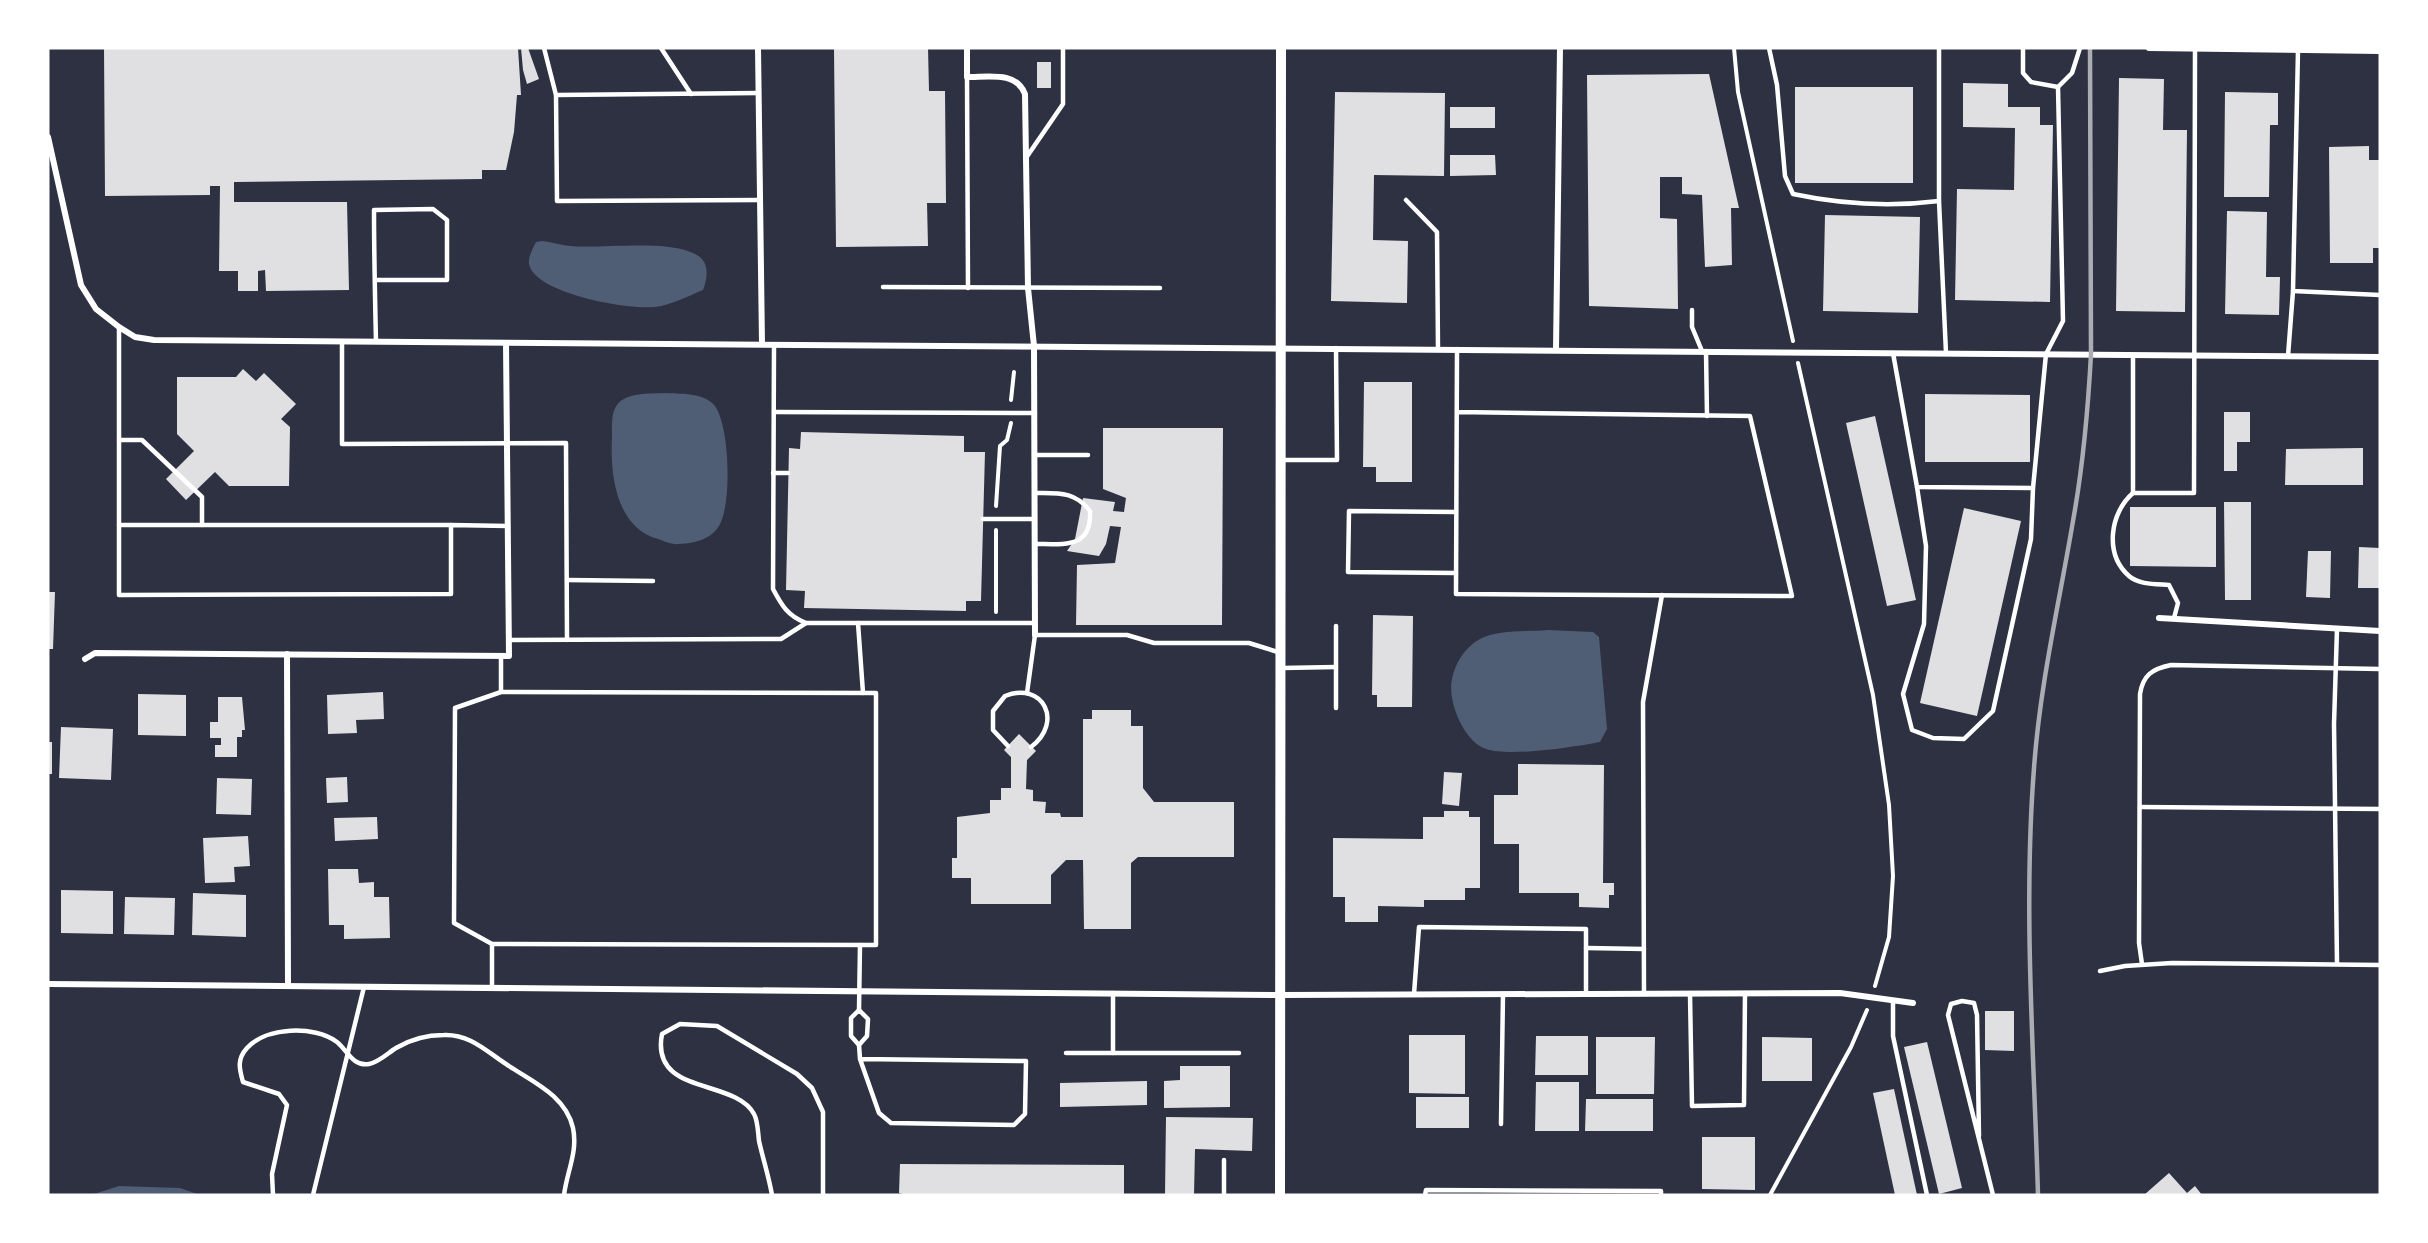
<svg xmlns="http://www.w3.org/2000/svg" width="2428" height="1243" viewBox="0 0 2428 1243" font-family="'IBM Plex Serif',serif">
  <rect width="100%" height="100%" fill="#2d3142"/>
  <g fill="#4f5d75">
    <path d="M 542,241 C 551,242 561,245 570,246 C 601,249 668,239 695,254 C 710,261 708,277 703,290 C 688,296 672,305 655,307 C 629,310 535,294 529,264 C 528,257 533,248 536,242 Z"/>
    <path d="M 664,393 C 680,394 704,392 715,406 C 730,427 732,505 719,526 C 710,540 695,543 679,544 C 672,545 664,541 658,539 C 615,527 610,473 612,436 C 612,427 611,412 617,405 C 626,392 650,394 664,393 Z"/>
    <path d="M 1548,630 L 1593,632 L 1599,637 L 1607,729 L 1600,742 C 1575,747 1509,757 1486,749 C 1464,742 1447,701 1452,679 C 1455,663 1465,647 1480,639 C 1498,629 1528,632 1548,630 Z"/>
    <polygon points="119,1186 180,1188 200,1195 91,1195"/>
  </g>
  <g fill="#e0e0e3">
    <polygon points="104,48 518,48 521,95 517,95 514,132 506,170 482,170 482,179 234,182 234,202 347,202 349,290 266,291 265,270 258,271 258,291 238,291 238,271 219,271 220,186 210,186 210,195 105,196"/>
    <polygon points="521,48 528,48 539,79 527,84 523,70"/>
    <polygon points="834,48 928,48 929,91 945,91 946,203 927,203 928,246 836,247"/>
    <rect x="1037" y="62" width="14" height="26"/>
    <polygon points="1709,74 1739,208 1731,208 1732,265 1705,267 1702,195 1682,194 1682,177 1660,177 1660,218 1677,219 1678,309 1589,306 1587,75"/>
    <polygon points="2119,78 2164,79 2163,130 2187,130 2185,312 2116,311"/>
    <polygon points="1963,83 2008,84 2008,107 2040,107 2040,125 2053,125 2050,302 1955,300 1957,189 2014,190 2015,128 1963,127"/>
    <rect x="1795" y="87" width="118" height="96"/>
    <polygon points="1335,92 1445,93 1444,176 1374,175 1373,240 1408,241 1407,303 1331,301"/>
    <polygon points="2225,92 2278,93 2278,125 2270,125 2269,197 2224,197"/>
    <rect x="1450" y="107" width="45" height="21"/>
    <polygon points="2369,146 2369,160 2380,160 2380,248 2373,248 2373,263 2330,263 2329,147"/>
    <polygon points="1450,155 1495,155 1496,175 1450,176"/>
    <polygon points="2227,211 2267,212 2266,277 2280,277 2279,315 2225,314"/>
    <polygon points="1825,215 1920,217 1918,313 1823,311"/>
    <polygon points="243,369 256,381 264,373 296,404 281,419 290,427 289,486 229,486 215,472 186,500 166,479 194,451 177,434 177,377 236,377"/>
    <polygon points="1364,382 1412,382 1412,482 1376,482 1376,467 1363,467"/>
    <polygon points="1925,394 2030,395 2030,462 1925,462"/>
    <polygon points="2224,412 2250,412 2250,442 2237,442 2237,471 2224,471"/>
    <polygon points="1875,416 1916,600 1887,606 1846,423"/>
    <polygon points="1103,428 1223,428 1222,625 1076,625 1077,565 1115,563 1121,527 1110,526 1106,544 1099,556 1067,551 1075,539 1083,498 1115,502 1113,511 1124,512 1126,498 1103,489"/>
    <polygon points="801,432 964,436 964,452 985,452 981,601 966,601 966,611 804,608 805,591 786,590 789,448 800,449"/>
    <polygon points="2363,448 2363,485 2285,485 2286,449"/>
    <polygon points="2224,502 2251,502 2251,600 2225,600"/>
    <polygon points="2130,507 2216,507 2216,567 2130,566"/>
    <polygon points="1964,508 2021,521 1977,716 1920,703"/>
    <polygon points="2359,547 2380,548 2380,588 2358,588"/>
    <polygon points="2308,551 2331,551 2330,598 2306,597"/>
    <polygon points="48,592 55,592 53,649 48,649"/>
    <polygon points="1373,615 1413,616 1412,707 1377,707 1377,695 1372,695"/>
    <polygon points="383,692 384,719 356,720 357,733 328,734 327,695"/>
    <polygon points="138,694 186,695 186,736 138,735"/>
    <polygon points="218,697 242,697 245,730 242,730 242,737 237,737 237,757 215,757 215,745 221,745 221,738 210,738 210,722 218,722"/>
    <polygon points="1092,710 1131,710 1131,726 1143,726 1143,788 1154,802 1234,802 1234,857 1138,857 1131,863 1131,929 1084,929 1083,860 1066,860 1051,875 1051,904 971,904 971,878 952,878 952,858 957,858 957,817 990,813 990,800 1001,800 1001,788 1011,788 1011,757 1004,750 1019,734 1036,751 1027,760 1026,789 1033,790 1033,801 1046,802 1045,813 1060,813 1061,817 1083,817 1083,719 1092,719"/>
    <polygon points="61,727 113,729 111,780 59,778"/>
    <rect x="48" y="742" width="4" height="32"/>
    <polygon points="1518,764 1604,765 1603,883 1614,883 1614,895 1609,895 1609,908 1579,907 1579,893 1519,893 1519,844 1494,844 1494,795 1518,795"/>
    <polygon points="1444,772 1462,773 1459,806 1442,804"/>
    <polygon points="347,777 348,802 327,803 326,778"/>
    <polygon points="217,778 252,779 251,815 216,814"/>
    <polygon points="1444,811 1469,811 1469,817 1480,817 1480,888 1465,888 1465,900 1424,900 1424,907 1378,906 1378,922 1345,922 1345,897 1333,897 1333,838 1423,839 1423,817 1444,817"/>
    <polygon points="377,817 378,839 335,841 334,818"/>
    <polygon points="248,836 250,866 234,867 235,882 205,883 203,838"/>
    <polygon points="328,869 358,869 359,883 374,882 374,897 389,897 390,938 344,939 344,925 329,925"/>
    <polygon points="61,890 113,891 113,934 61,933"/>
    <polygon points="193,893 246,895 246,937 192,935"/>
    <polygon points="125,897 175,898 174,935 124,934"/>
    <polygon points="1985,1011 2014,1011 2014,1051 1985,1050"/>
    <polygon points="1409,1035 1465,1035 1465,1094 1409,1093"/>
    <polygon points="1536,1036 1588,1036 1588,1075 1535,1075"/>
    <polygon points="1596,1037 1655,1037 1654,1094 1596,1094"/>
    <polygon points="1762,1037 1812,1038 1812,1081 1762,1081"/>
    <polygon points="1927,1042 1962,1188 1939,1194 1904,1047"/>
    <polygon points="1180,1066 1230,1066 1230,1107 1164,1108 1164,1081 1180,1080"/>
    <polygon points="1147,1081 1147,1105 1060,1107 1060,1083"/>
    <polygon points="1536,1082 1579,1082 1579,1131 1535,1131"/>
    <polygon points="1894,1089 1917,1195 1895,1195 1873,1093"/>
    <rect x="1416" y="1097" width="53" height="31"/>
    <polygon points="1586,1099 1653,1099 1653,1131 1585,1131"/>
    <polygon points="1166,1117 1253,1118 1252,1151 1195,1149 1194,1195 1165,1195"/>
    <polygon points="1702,1137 1755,1137 1755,1190 1702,1189"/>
    <polygon points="900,1164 1124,1165 1124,1195 906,1195 899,1193"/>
    <polygon points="2169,1173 2187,1193 2195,1186 2202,1195 2144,1195"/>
  </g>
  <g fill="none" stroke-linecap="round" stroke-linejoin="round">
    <g stroke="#fff" stroke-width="4">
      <polyline points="1734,48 1738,92 1793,341"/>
      <polyline points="1798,363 1873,695 1889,805 1893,876 1889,937 1875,986"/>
      <polyline points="1011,400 1014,372"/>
      <polyline points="996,506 1000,446 1007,440 1011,423"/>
      <polyline points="996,530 996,612"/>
      <polyline points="1770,1195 1851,1047 1867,1010"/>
    </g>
    <g stroke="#fff" stroke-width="4.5">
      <polyline points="544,48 556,95 557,201 760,200"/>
      <polyline points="661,48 691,94"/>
      <path d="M 1769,48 L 1777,85 L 1785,176 L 1793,194 C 1840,204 1891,207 1939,201 L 1939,48"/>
      <polyline points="2023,48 2023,73 2031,82 2058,87"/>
      <polyline points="2298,50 2293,291 2380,295"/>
      <polyline points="967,77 968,288"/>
      <polyline points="556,95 759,93"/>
      <polyline points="1026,158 1063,104 1063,48"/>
      <polyline points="1406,200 1437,232 1438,349"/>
      <polyline points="1939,201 1946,353"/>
      <path d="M 375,280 L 447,280 L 447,220 L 433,209 L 374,210 C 374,254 375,298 376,342"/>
      <polyline points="883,287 1160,288"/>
      <polyline points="1692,310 1692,327 1702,351"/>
      <polyline points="119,327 119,595 451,594 451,525 508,526"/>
      <polyline points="342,342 342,444 566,443 567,640"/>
      <path d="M 774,345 L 773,589 C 782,606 788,616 806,623 L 1035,623"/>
      <polyline points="1457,349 1456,594 1792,596 1750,416 1457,412"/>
      <polyline points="1706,351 1707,416"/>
      <polyline points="1893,353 1917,487 2033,488 2046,354 2063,321 2058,87 2072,73 2080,48"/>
      <polyline points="2133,355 2133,493 2194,493 2195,49"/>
      <polyline points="2288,356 2293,291"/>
      <polyline points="774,412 1035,413"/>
      <polyline points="119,440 142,440 202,497 202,525"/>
      <polyline points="1035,455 1088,455"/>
      <polyline points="1281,460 1337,460 1336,348"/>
      <polyline points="773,473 788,473"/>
      <polyline points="1917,487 1926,546 1924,624 1903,694 1912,730 1933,738 1964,739 1993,711 2031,539 2033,488"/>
      <path d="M 1035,493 C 1058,493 1075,491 1090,511 C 1092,549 1064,544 1035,544"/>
      <path d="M 2133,493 C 2110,513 2104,554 2129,576 C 2139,585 2157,584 2169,585 L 2178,603 L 2174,618"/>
      <polyline points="983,519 1035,519"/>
      <polyline points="119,525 451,525"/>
      <polyline points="1456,573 1348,572 1349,511 1456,512"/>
      <polyline points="567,580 653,581"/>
      <polyline points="858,623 863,693"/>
      <polyline points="2337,629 2334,724 2337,963"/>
      <polyline points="509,640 781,639 806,623"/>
      <polyline points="501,656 501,692"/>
      <polyline points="1282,668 1336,667"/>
      <polygon points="501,692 876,693 876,945 492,944 454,923 455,708"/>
      <polyline points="1027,693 1035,635 1127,635 1154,643 1249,643 1281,653"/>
      <polyline points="1336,708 1336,626"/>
      <path d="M 1008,746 L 993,730 L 993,711 L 1005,696 C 1043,681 1064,722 1031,747"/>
      <polyline points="2140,807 2380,809"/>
      <polyline points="492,944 492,988"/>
      <polyline points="1586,948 1644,949"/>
      <path d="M 2142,964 L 2139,943 L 2140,694 C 2143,675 2152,669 2171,665 L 2380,669"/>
      <polyline points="2100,971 2125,966 2172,963 2380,965"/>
      <polyline points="1414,994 1419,927 1586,929 1586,994"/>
      <polyline points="1644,994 1643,702 1662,595"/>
      <polyline points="1690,994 1692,1106 1744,1105 1745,993"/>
      <polyline points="1893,1001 1893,1036 1927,1195"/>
      <polygon points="859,1010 868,1019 867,1036 859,1045 851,1036 851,1018"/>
      <polyline points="859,1010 860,945"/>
      <polyline points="859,1045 860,1059 1026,1061 1025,1114 1014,1125 891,1123 879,1113 860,1059"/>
      <polyline points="1066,1053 1239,1053"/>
      <polyline points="1113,1053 1113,993"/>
      <polyline points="1501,1124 1503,994"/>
      <polyline points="1979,1136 1977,1015 1974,1003 1962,1001 1951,1004 1948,1015 1993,1195"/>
      <polyline points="1224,1160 1224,1195"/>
      <path d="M 273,1195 L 272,1174 L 287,1105 L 279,1094 L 243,1082 C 239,1068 237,1059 247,1048 C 266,1027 314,1025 337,1042 C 347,1050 353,1067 369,1064 C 379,1062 388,1053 396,1048 C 411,1039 428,1035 444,1035 C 471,1034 488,1053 509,1066 C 533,1082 566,1096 573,1128 C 578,1152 567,1171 564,1195"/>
      <polyline points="313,1195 364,987"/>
      <path d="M 772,1195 C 769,1177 763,1159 759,1141 C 758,1133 758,1121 754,1114 C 735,1078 650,1096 662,1034 L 680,1024 L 717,1026 L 797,1074 L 812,1088 L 823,1112 L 823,1195"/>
      <polyline points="1425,1195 1426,1190 1661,1191 1661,1195"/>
    </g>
    <g stroke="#fff" stroke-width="6">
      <polyline points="758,48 762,344"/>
      <path d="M 967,48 L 967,77 C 989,77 1016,71 1025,94 L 1028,288 L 1034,346 L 1035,635"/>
      <polyline points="2149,48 2380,51"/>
      <polyline points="48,137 81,285 96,309 119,327 135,337 154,340 2380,357"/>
      <polyline points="1556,350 1560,48"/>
      <polyline points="2159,618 2380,631"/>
      <polyline points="287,654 288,986"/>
      <polyline points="85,659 95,653 509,656 506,343"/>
      <polyline points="48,984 1280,995 1840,993 1913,1003"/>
    </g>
    <polyline stroke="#fff" stroke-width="10" points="1280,1195 1281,48"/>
    <path stroke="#abadb3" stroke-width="4.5" d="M 2038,1195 C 2034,1053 2023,909 2034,768 C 2040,684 2059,604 2073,521 C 2083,466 2088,410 2091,354 L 2090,48"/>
  </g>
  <rect width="2428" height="1243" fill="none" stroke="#ffffff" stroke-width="99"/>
</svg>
